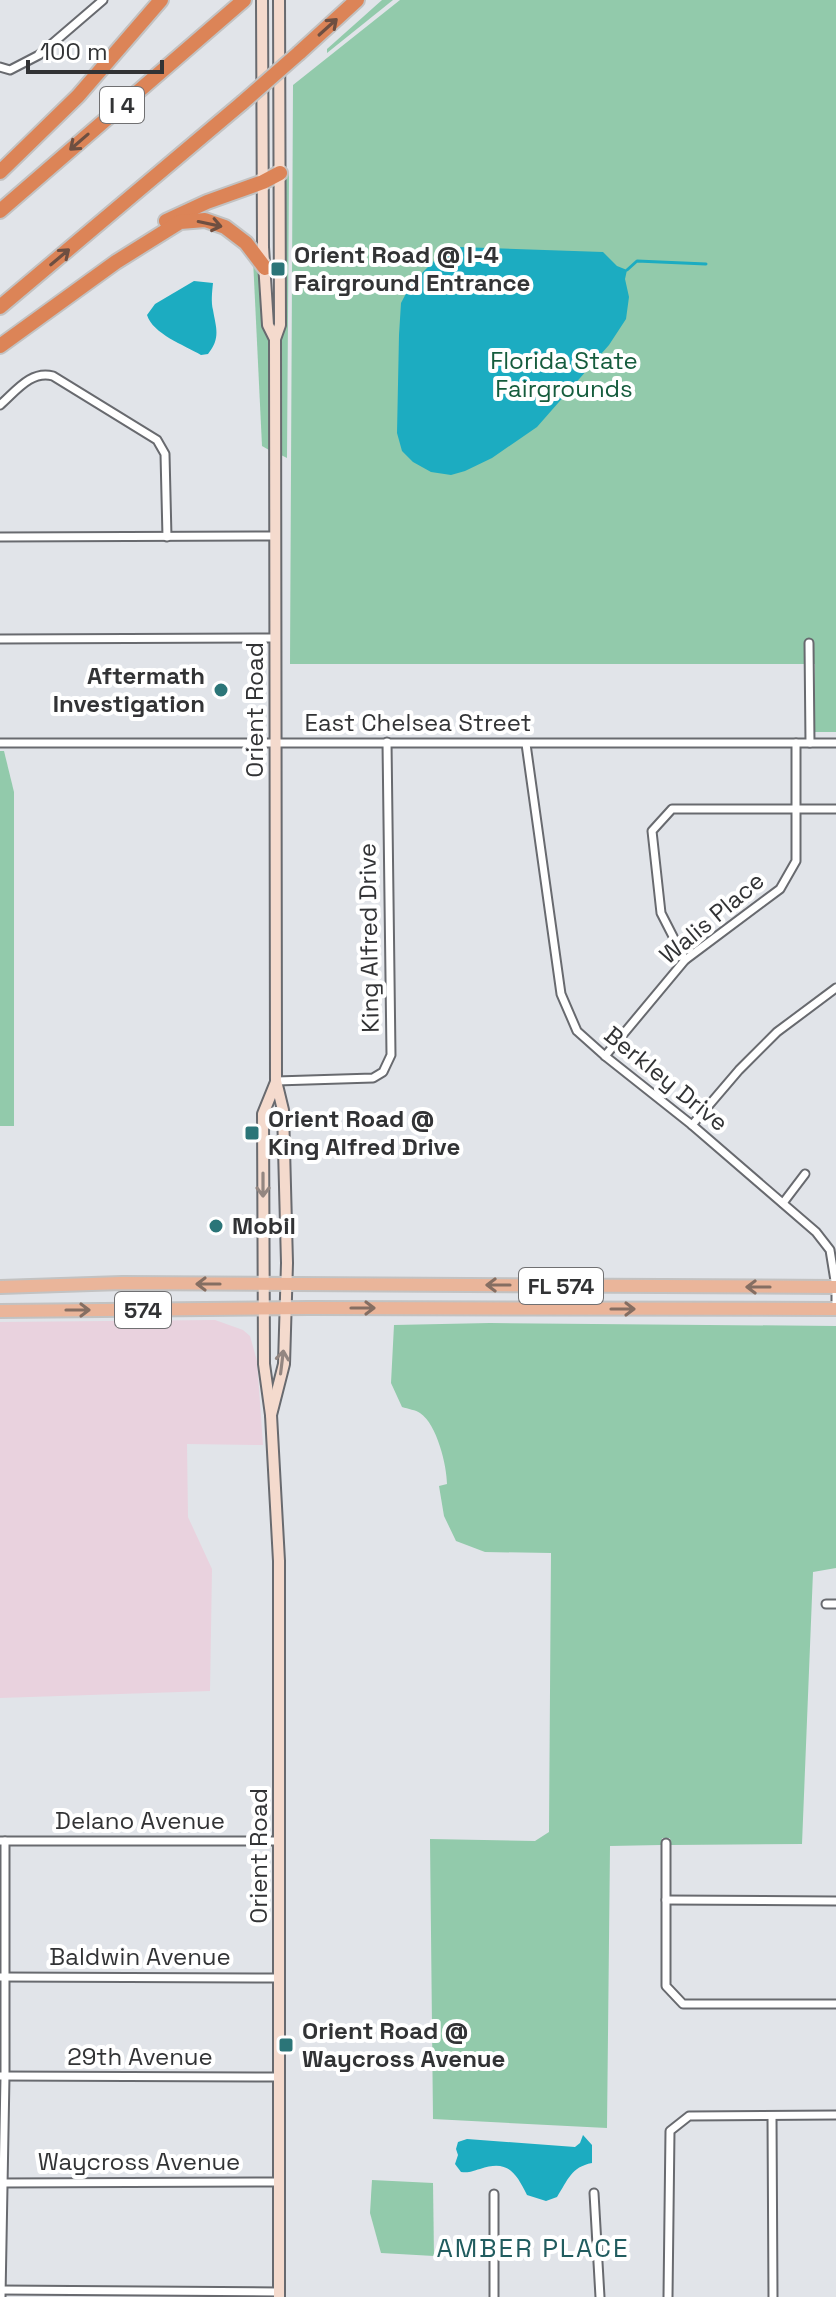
<svg xmlns="http://www.w3.org/2000/svg" width="836" height="2297" viewBox="0 0 836 2297" font-family="'Space Grotesk',sans-serif">
  <rect width="100%" height="100%" fill="#e1e4e9"/>
  <polygon fill="#e9d2de" points="215,1320 243,1330 250,1336 257,1361 263,1445 187,1444 188,1517 212,1569 210,1691 0,1698 0,1322"/>
  <g fill="#92caab">
    <polygon points="382,0 393,0 327,53 327,49"/>
    <polygon points="400,0 836,0 836,732 814,732 815,664 290,664 293,85"/>
    <polygon points="288,173 289,173 287,458 279,454 280,343 285,325 285,176"/>
    <polygon points="253,259 260,270 270,343 269,450 262,446"/>
    <polygon points="0,751 4,751 14,792 14,1126 0,1126"/>
    <path d="M 490,1323 L 836,1326 L 836,1568 L 813,1572 L 802,1844 L 671,1845 L 670,1838 L 662,1838 L 661,1845 L 610,1846 L 607,2128 L 433,2119 L 430,1839 L 535,1841 L 549,1832 L 551,1553 L 485,1552 L 456,1541 L 444,1516 L 439,1486 L 447,1484 C 447,1466 437,1424 420,1413 C 416,1410 408,1409 402,1407 L 391,1383 L 394,1325 Z"/>
    <polygon points="372,2180 433,2183 434,2256 381,2253 370,2213"/>
  </g>
  <g fill="#1cacc1">
    <polygon points="459,247 603,252 617,266 627,270 625,279 629,297 626,319 609,345 537,427 492,458 465,471 451,475 431,472 413,462 402,451 397,433 399,335 401,303 411,284 440,255"/>
    <path d="M 194,281 L 213,283 C 212,292 211,302 213,310 C 216,328 221,338 208,354 L 201,355 C 184,345 153,334 147,315 L 155,304 Z"/>
    <path d="M 583,2135 L 592,2145 L 592,2163 C 571,2167 568,2180 557,2197 L 546,2201 L 527,2195 C 516,2173 508,2159 480,2169 C 472,2171 470,2173 461,2172 L 455,2164 L 458,2155 L 456,2149 L 458,2142 L 467,2139 L 575,2147 L 580,2143 Z"/>
  </g>
  <g fill="none" stroke-linecap="round" stroke-linejoin="round">
    <polyline stroke="#1cacc1" stroke-width="3" points="627,270 637,261 706,264"/>
    <g stroke="#686a6f" stroke-width="11">
      <g id="street">
        <polyline points="0,67 10,70 39,55 103,0"/>
        <path d="M 0,405 C 16,391 31,370 53,376 L 157,440 L 165,454 L 167,537"/>
        <polyline points="0,537 275,536"/>
        <polyline points="0,639 275,638"/>
        <polyline points="809,643 810,743"/>
        <polyline points="0,743 836,743"/>
        <polyline points="526,744 561,994 577,1031 605,1056 692,1125 816,1232 830,1250 836,1287 836,1309"/>
        <polyline points="685,960 661,913 652,831 672,809 836,809"/>
        <polyline points="605,1056 685,960 780,889 796,861 796,743"/>
        <polyline points="276,1081 373,1078 383,1072 391,1055 387,742"/>
        <polyline points="692,1125 739,1070 777,1032 836,988"/>
        <polyline points="783,1203 805,1174"/>
        <polyline points="826,1604 836,1604"/>
        <polyline points="0,1841 279,1841"/>
        <polyline points="666,1843 666,1986 683,2004 836,2004"/>
        <polyline points="666,1900 836,1901"/>
        <polyline points="0,1977 279,1978"/>
        <polyline points="0,2076 279,2077"/>
        <polyline points="772,2116 773,2297"/>
        <polyline points="2,2183 279,2182"/>
        <polyline points="594,2193 600,2297"/>
        <polyline points="494,2194 494,2297"/>
        <polyline points="0,2290 279,2292"/>
        <polyline points="1,2297 5,2076 5,1841"/>
        <polyline points="668,2297 670,2131 689,2116 836,2115"/>
      </g>
    </g>
    <g stroke="#686a6f" stroke-width="14">
      <g id="secondary">
        <polyline points="262,0 263,247 268,325 275,339"/>
        <polyline points="276,1082 263,1114 264,1364 271,1415 279,1561 279,2297"/>
        <polyline points="271,1415 284,1364 287,1263 283,1110 276,1081 275,339 280,325 279,0"/>
      </g>
    </g>
    <g stroke="#c2c2c2" stroke-width="16">
      <g id="primary">
        <polyline points="0,1287 122,1283 836,1287"/>
        <polyline points="0,1311 309,1308 836,1309"/>
      </g>
    </g>
    <g stroke="#c2c2c2" stroke-width="18">
      <g id="highway">
        <polyline points="299,53 357,0"/>
        <polyline points="0,172 78,96 161,0"/>
        <polyline points="0,211 244,0"/>
        <polyline points="166,221 207,202 263,182 280,173"/>
        <polyline points="0,307 242,103"/>
        <polyline points="0,346 116,262 180,222 205,220 225,227 246,243 265,268"/>
      </g>
    </g>
    <use href="#street" stroke="#fff" stroke-width="7"/>
    <use href="#secondary" stroke="#f4dacd" stroke-width="10"/>
    <use href="#primary" stroke="#eab59a" stroke-width="12"/>
    <use href="#highway" stroke="#dc8457" stroke-width="14"/>
    <g stroke="#c2c2c2" stroke-width="18" stroke-linecap="butt">
      <polyline id="highway-bridge" points="242,103 299,53"/>
    </g>
    <use href="#highway-bridge" stroke="#dc8457" stroke-width="14"/>
  </g>
  <defs><path id="oneway-shaft" d="M-6 0H5M1.5-3L5.5 0L1.5 3" fill="none" stroke-width="1.6" stroke-linecap="round" stroke-linejoin="round" transform="scale(2)"/></defs>
  <g stroke="#6e4f41">
    <use href="#oneway-shaft" transform="translate(328 27) rotate(-42)"/>
    <use href="#oneway-shaft" transform="translate(79 142) rotate(139)"/>
    <use href="#oneway-shaft" transform="translate(210 224) rotate(12)"/>
    <use href="#oneway-shaft" transform="translate(60 257) rotate(-40)"/>
  </g>
  <g stroke="#938681">
    <use href="#oneway-shaft" transform="translate(263 1185) rotate(90)"/>
    <use href="#oneway-shaft" transform="translate(282 1362) rotate(-83)"/>
  </g>
  <g stroke="#856e62">
    <use href="#oneway-shaft" transform="translate(208 1284) rotate(-180)"/>
    <use href="#oneway-shaft" transform="translate(498 1285) rotate(-180)"/>
    <use href="#oneway-shaft" transform="translate(758 1287) rotate(180)"/>
    <use href="#oneway-shaft" transform="translate(363 1308)"/>
    <use href="#oneway-shaft" transform="translate(623 1309)"/>
    <use href="#oneway-shaft" transform="translate(78 1310)"/>
  </g>
  <g fill="#2b7578" stroke="#fff" stroke-width="3">
    <rect x="270" y="261" width="16" height="16" rx="4"/>
    <circle cx="221" cy="690" r="8"/>
    <rect x="244" y="1125" width="16" height="16" rx="4"/>
    <circle cx="216" cy="1226" r="8"/>
    <rect x="278" y="2037" width="16" height="16" rx="4"/>
  </g>
  <g text-anchor="middle" stroke-width="8" stroke-linejoin="round" paint-order="stroke">
    <g fill="#fff" stroke="#707072" stroke-width="2">
      <rect x="100" y="87" width="44" height="36" rx="6"/>
      <rect x="519" y="1268" width="84" height="36" rx="6"/>
      <rect x="115" y="1292" width="56" height="36" rx="6"/>
    </g>
    <g font-size="22" font-weight="bold" fill="#323335">
      <text x="122" y="113">I 4</text>
      <text x="561" y="1294">FL 574</text>
      <text x="143" y="1318">574</text>
    </g>
    <g font-size="24" font-weight="bold" fill="#323335" stroke="#fff" text-anchor="start">
      <text x="294" y="263">Orient Road @ I-4<tspan x="294" dy="28">Fairground Entrance</tspan></text>
      <text x="205" y="684" text-anchor="end">Aftermath<tspan x="205" dy="28">Investigation</tspan></text>
      <text x="268" y="1127">Orient Road @<tspan x="268" dy="28">King Alfred Drive</tspan></text>
      <text x="232" y="1234">Mobil</text>
      <text x="302" y="2039">Orient Road @<tspan x="302" dy="28">Waycross Avenue</tspan></text>
    </g>
    <g font-size="24" fill="#155c3d" stroke="#fff">
      <text x="564" y="369">Florida State<tspan x="564" dy="28">Fairgrounds</tspan></text>
    </g>
    <g font-size="24" fill="#323335" stroke="#fff">
      <text transform="translate(255 710) rotate(-90)" y="8">Orient Road</text>
      <text x="418" y="731">East Chelsea Street</text>
      <text transform="translate(712 918) rotate(-40)" y="8">Walis Place</text>
      <text transform="translate(369 938) rotate(-91)" y="8">King Alfred Drive</text>
      <text transform="translate(666 1079) rotate(39)" y="8">Berkley Drive</text>
      <text x="140" y="1829">Delano Avenue</text>
      <text transform="translate(259 1856) rotate(-90)" y="8">Orient Road</text>
      <text x="140" y="1965">Baldwin Avenue</text>
      <text x="140" y="2065">29th Avenue</text>
      <text x="139" y="2170">Waycross Avenue</text>
    </g>
    <g font-size="26" letter-spacing="2" fill="#215c5f" stroke="#fff">
      <text x="533" y="2257">AMBER PLACE</text>
    </g>
  </g>
  <path d="M28 60v12h134v-12" fill="none" stroke="#323335" stroke-width="4"/>
  <text x="40" y="60" font-size="24" fill="#323335" stroke="#ffffff" stroke-width="6" paint-order="stroke">100 m</text>
</svg>
